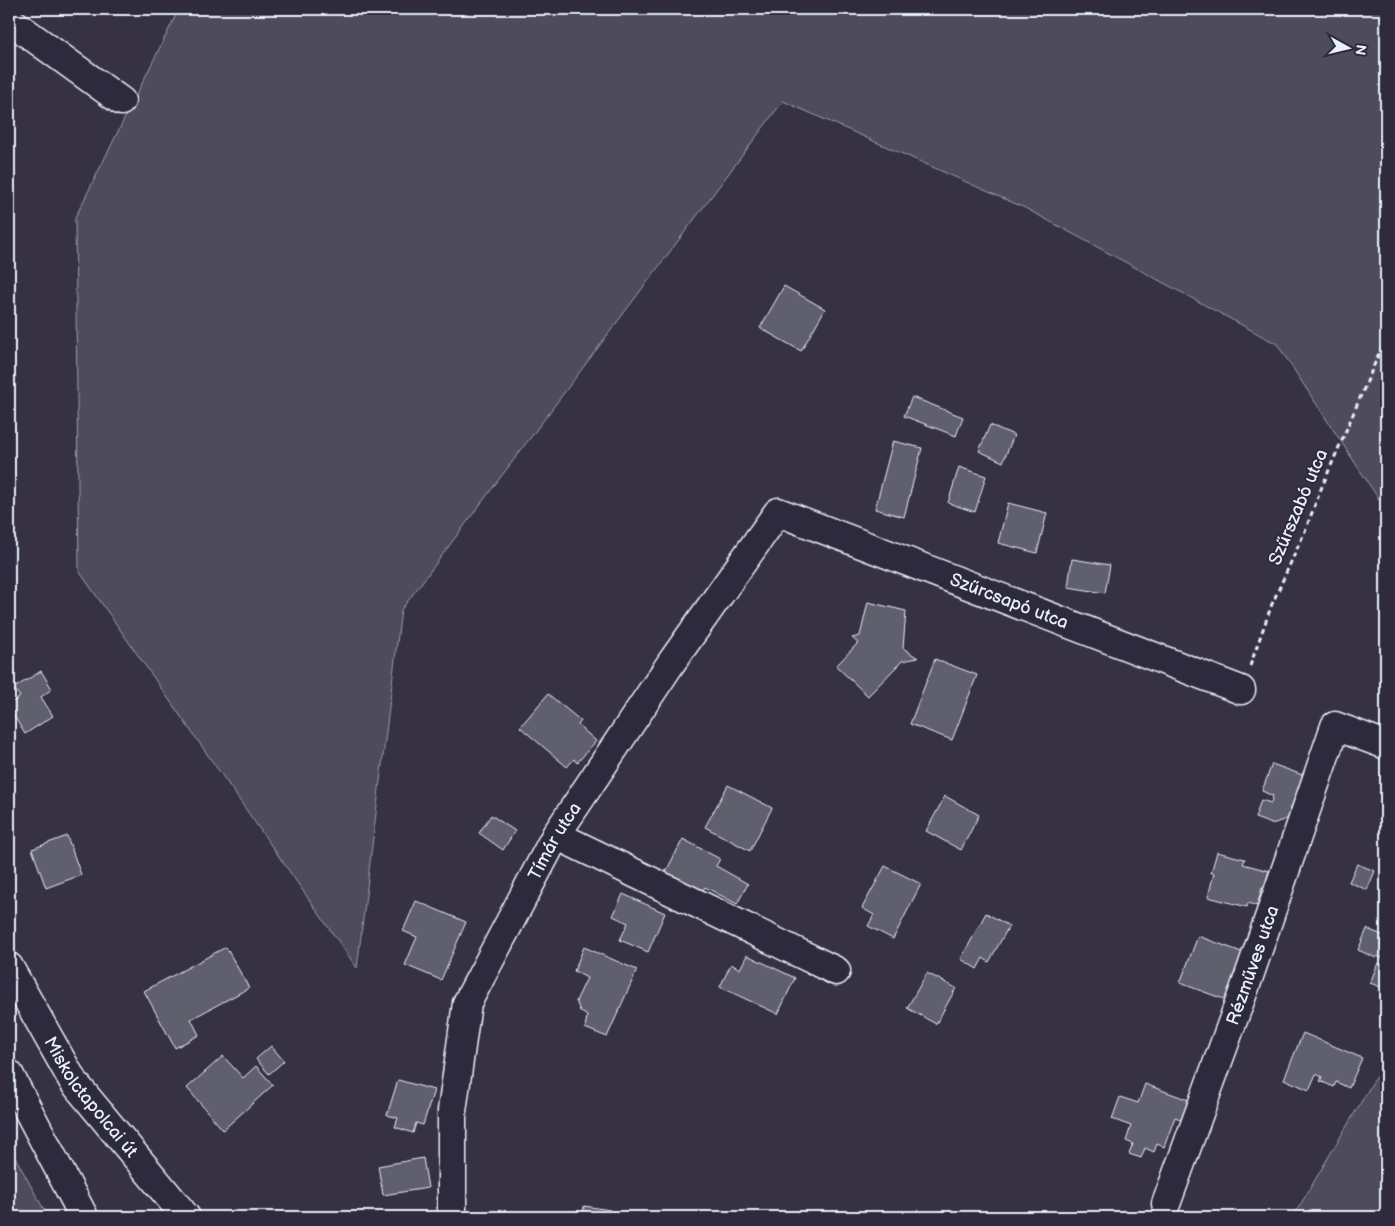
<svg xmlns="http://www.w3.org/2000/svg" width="1395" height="1226" viewBox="0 0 1395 1226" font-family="'Balsamiq Sans',sans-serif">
  <rect width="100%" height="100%" fill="#363244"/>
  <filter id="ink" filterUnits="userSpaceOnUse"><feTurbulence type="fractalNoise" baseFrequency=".02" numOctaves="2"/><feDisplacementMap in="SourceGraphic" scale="10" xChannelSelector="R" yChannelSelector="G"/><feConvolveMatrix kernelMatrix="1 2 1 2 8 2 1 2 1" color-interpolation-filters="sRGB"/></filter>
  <g filter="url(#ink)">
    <g fill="#4d4b5c" stroke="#9a9eaa">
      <polygon points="179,9 1386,9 1386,510 1277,344 1025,208 783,101 401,610 357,968 79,571 75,218"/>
      <polygon points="1386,1060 1386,1217 1288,1217 1296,1212"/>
      <polygon points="9,1146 48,1217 9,1217"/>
    </g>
    <g fill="#605e6e" stroke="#e8f1f8">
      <polygon points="784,286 825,309 801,351 760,328"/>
      <polygon points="912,397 963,417 956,436 904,416"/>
      <polygon points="990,425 1014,435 1003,462 979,451"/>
      <polygon points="893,441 922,448 904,517 875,509"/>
      <polygon points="959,467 986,476 975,512 948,503"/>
      <polygon points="1008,503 1047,513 1037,553 998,543"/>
      <polygon points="1072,559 1110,565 1105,593 1068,587"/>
      <polygon points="868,602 906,611 903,648 918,658 902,661 868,696 836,666 858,643 852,638 860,636"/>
      <polygon points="935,659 977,675 952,740 910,724"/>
      <polygon points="41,671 52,689 41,697 53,716 25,734 9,708 9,704 20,697 14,688"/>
      <polygon points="548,694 581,721 578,725 596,741 577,763 574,759 567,767 520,727"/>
      <polygon points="1272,764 1308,777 1293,819 1289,818 1272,824 1255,818 1261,800 1271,803 1273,796 1262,791"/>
      <polygon points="728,785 772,808 750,851 705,827"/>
      <polygon points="945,796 979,815 961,850 926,831"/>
      <polygon points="491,815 515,831 503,850 479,833"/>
      <polygon points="67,836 81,875 46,888 32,849"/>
      <polygon points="683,839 720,859 716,866 748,884 737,904 705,887 698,898 662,879"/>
      <polygon points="1217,852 1245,859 1243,864 1269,871 1264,888 1262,888 1257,906 1248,903 1247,907 1208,897 1214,873 1211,873"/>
      <polygon points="1357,864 1375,871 1367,890 1349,882"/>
      <polygon points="885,866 921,884 893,939 868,926 874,915 862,908"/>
      <polygon points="623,894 665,913 648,952 620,940 628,923 613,916"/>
      <polygon points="416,901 466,922 441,980 405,965 417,937 403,931"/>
      <polygon points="986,913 1009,926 989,962 983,958 977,969 961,959"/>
      <polygon points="1367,929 1385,936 1381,946 1386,948 1386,960 1377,956 1376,958 1358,950"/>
      <polygon points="1198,936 1247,954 1229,1001 1180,983"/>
      <polygon points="226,947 249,988 191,1019 199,1035 175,1048 144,991"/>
      <polygon points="584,947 637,970 607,1037 585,1028 587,1016 580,1011 576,1001 587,978 574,971"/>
      <polygon points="747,955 795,978 778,1014 720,987 731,964 740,969"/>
      <polygon points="1378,963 1386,967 1386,989 1370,983"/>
      <polygon points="927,973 956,988 936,1024 907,1008"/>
      <polygon points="1303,1033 1362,1058 1349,1088 1336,1082 1334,1087 1320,1081 1322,1077 1316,1074 1309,1090 1284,1079"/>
      <polygon points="271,1046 284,1061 269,1074 256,1059"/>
      <polygon points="223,1056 243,1078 256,1066 273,1085 223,1130 187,1088"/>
      <polygon points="398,1080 434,1090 423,1125 416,1123 413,1133 395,1127 398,1118 387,1115"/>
      <polygon points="1145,1084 1194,1102 1187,1122 1175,1117 1164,1147 1157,1144 1154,1152 1145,1148 1141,1158 1129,1154 1133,1144 1126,1141 1131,1126 1112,1119 1120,1097 1138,1103"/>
      <polygon points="423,1158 428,1188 383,1195 378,1166"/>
      <polygon points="584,1206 610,1210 609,1217 583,1217"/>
    </g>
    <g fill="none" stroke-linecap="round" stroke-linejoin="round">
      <g stroke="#e8f1f8" stroke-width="31">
        <g id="minor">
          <polyline points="9,20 121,101"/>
          <polyline points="556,835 836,971"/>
          <path id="s1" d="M 9,967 L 73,1081 L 186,1217"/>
          <polyline points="9,1074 84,1217"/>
          <path id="s2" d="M 1166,1204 L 1248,979 L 1335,726 L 1386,745"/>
          <path id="s3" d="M 452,1217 L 452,1111 L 467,1003 L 556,835 L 671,663 L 778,512 L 1241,690"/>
        </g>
      </g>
      <polyline stroke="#e8f1f8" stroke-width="3" stroke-dasharray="5 4" stroke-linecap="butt" points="1250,666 1272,604 1305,531 1321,489 1386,337"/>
      <use href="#minor" stroke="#2f2a3d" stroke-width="28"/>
    </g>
  </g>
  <g text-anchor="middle" stroke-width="4" stroke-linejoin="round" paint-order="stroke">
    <g font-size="18" fill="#e8f1f8" stroke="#2f2a3d">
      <text transform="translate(1298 507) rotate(-67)" y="6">Szűrszabó utca</text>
      <text dy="6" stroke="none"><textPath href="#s3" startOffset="1045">Szűrcsapó utca</textPath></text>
      <text dy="6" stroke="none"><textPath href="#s3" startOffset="399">Tímár utca</textPath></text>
      <text dy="6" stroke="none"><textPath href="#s2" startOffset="254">Rézműves utca</textPath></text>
      <text dy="6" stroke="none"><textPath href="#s1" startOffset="154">Miskolctapolcai út</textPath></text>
    </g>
  </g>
  <rect width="1395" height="1226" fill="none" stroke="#2f2a3d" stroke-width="30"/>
  <rect x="15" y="15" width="1365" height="1196" fill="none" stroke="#e8f1f8" stroke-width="2" filter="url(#ink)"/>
  <g transform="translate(1348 48) rotate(98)" stroke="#2f2a3d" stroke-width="4" paint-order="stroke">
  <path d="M0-4L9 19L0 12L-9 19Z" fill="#e8f1f8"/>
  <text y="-8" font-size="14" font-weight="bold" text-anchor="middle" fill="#e8f1f8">N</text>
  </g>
</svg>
